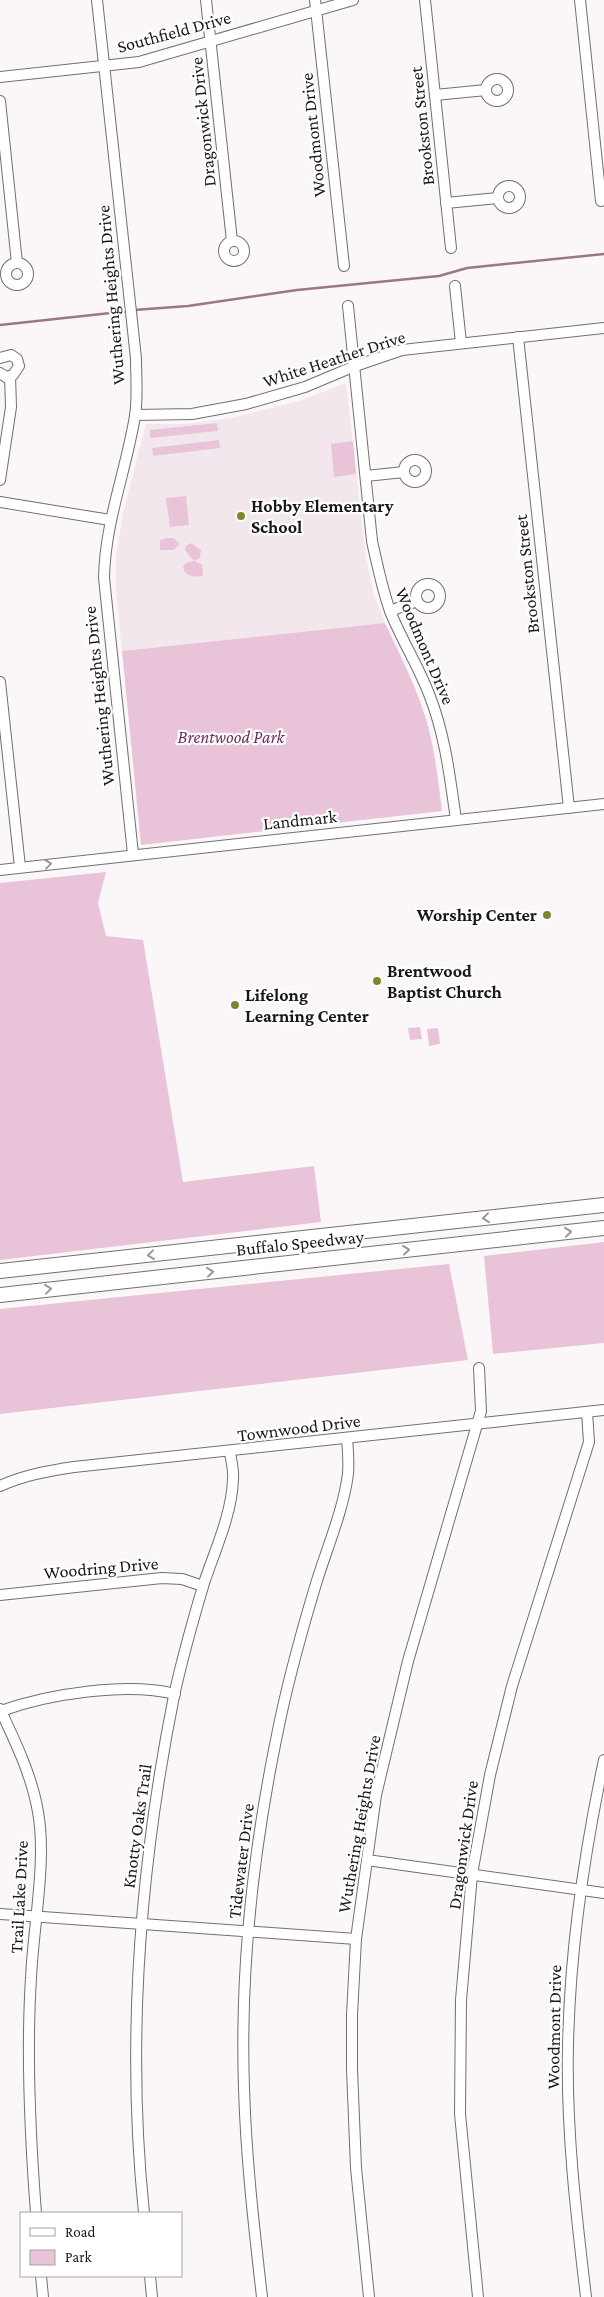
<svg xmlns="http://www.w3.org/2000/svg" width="604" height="2297" viewBox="0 0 604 2297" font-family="'Crimson Pro',serif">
  <rect width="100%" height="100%" fill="#fbf7f9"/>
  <polygon fill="#f3e7ee" points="346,383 366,558 374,595 385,623 122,651 116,592 116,557 123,513 146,424 186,424 231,418 299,401"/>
  <g fill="#e9c4d9">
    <polygon points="217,423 218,431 150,438 150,430"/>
    <polygon points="219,440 220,448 153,456 152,448"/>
    <polygon points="353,441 356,474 334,477 331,444"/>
    <polygon points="186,496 189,525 170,527 166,498"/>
    <polygon points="167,538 174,538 179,544 174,550 160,550 160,540"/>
    <path d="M 191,543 L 201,550 L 200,558 L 194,561 L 202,564 L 203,576 C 194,577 185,577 183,567 L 186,563 L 194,561 L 185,550 L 186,546 Z"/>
    <path d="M 385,623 C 400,655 416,686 426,719 C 435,749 438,780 442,811 L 141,845 L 122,651 Z"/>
    <polygon points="106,872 98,903 106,936 143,940 183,1182 314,1166 321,1222 0,1260 0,883"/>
    <polygon points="420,1027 422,1039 410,1040 408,1028"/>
    <polygon points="438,1028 440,1044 429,1046 427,1029"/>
    <polygon points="604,1242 604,1343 493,1354 484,1256"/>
    <polygon points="449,1264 468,1360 0,1414 0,1309"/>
  </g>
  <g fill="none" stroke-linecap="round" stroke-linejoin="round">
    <g stroke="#9b778c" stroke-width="2.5">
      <polyline points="134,310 188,306 297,290 439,276 467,268 604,254"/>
      <polyline points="0,325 129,311"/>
    </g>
    <g stroke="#726f71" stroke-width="12">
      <g id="street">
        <path d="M 97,0 L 136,358 C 136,377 138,397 135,416 C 126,471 105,522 104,578 L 133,854"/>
        <polyline points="206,0 232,241"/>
        <polyline points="315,0 344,266"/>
        <polyline points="425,0 451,248"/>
        <polyline points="580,0 601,201"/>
        <polyline points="0,77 139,62 353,0"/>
        <circle cx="497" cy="90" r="11"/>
        <polyline points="435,95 486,90"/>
        <polyline points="0,101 17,263"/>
        <circle cx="509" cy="197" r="11"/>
        <polyline points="446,203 498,198"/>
        <circle cx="234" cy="251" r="10"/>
        <circle cx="17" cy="274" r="11"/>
        <polyline points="455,286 461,343"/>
        <path d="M 348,306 L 372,541 C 377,564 382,588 390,611 C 401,639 418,665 429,694 C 445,734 450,777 456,820"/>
        <polyline points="518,337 569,808"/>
        <polyline points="0,358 11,355 17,359 19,366 13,375 6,377 0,373"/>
        <polyline points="135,415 192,414 246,404 305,387 355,366 402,350 604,328"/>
        <circle cx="415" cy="471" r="11"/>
        <polyline points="366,476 404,472"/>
        <polyline points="0,480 11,407 10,376"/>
        <polyline points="0,502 110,520"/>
        <circle cx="428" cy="596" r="12"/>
        <polyline points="390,611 417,601"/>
        <polyline points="0,682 20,867"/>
        <polyline points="0,870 604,804"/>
        <path d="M 0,1486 C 24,1475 48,1471 74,1467 L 604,1410"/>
        <polyline points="0,1595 162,1578 182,1579 203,1586"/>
        <path d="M 0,1709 C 15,1741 32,1776 38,1812 C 47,1861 33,1928 31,1978 C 26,2056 30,2135 36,2213"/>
        <path d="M 1,1711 C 48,1694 126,1682 175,1694"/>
        <polyline points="367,1860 604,1893"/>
        <polyline points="0,1914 356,1939"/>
        <path d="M 144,2213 C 126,2040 140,1866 174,1696 C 182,1659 193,1620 204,1583 C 215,1550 232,1514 233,1479 C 234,1470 231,1461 230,1452"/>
        <polyline points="41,2276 43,2297"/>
        <polyline points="150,2276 152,2297"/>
        <path d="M 262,2297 C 254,2227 246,2158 244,2088 C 240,1972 253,1853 276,1740 C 286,1688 300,1637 315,1587 C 326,1550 343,1512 348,1474 C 349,1462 348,1450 347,1439"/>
        <polyline points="369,2297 356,2168 352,2069 352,2015 356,1939 376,1795 408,1661 481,1411 479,1368"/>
        <polyline points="478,2297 460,2114 461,2000 472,1874 490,1775 512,1686 589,1442 587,1412"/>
        <path d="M 586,2297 C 576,2213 566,2129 568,2045 C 570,1949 584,1854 604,1760"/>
      </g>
    </g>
    <g stroke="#726f71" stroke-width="16">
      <g id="secondary">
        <polyline points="0,1271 604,1205"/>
        <polyline points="0,1295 604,1228"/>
      </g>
    </g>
    <use href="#street" stroke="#fff" stroke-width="10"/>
    <use href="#secondary" stroke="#fff" stroke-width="14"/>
  </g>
  <defs><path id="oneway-chevron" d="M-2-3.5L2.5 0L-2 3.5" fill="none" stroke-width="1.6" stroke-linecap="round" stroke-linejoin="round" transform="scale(1.25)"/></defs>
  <g stroke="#989797">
    <use href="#oneway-chevron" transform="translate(48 864) rotate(-7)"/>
    <use href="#oneway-chevron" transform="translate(486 1218) rotate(174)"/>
    <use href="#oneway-chevron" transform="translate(568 1232) rotate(-6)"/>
    <use href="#oneway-chevron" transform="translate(406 1250) rotate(-6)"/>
    <use href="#oneway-chevron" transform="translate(151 1255) rotate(174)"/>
    <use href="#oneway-chevron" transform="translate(210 1272) rotate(-6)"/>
    <use href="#oneway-chevron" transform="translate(48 1289) rotate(-7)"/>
  </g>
  <g fill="#80852f" stroke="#fff" stroke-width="2">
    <circle cx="241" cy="516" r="5"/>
    <circle cx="547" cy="915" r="5"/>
    <circle cx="377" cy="981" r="5"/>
    <circle cx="235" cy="1005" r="5"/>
  </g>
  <g text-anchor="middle" stroke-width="4.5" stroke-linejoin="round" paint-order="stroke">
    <g font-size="18" fill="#191818" stroke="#fff">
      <text transform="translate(174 32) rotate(-15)" y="6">Southfield Drive</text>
      <text transform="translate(203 122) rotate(-96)" y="6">Dragonwick Drive</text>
      <text transform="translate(422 126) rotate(-96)" y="6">Brookston Street</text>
      <text transform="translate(313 135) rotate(-96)" y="6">Woodmont Drive</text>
      <text transform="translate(111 295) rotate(-95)" y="6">Wuthering Heights Drive</text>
      <text transform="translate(334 359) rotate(-18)" y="6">White Heather Drive</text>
      <text transform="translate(527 574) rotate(-96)" y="6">Brookston Street</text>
      <text transform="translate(425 646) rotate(67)" y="6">Woodmont Drive</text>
      <text transform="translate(99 696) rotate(-96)" y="6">Wuthering Heights Drive</text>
      <text transform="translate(300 820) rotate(-6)" y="6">Landmark</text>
      <text transform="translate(300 1243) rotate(-6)" y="6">Buffalo Speedway</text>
      <text transform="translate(299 1428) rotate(-7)" y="6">Townwood Drive</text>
      <text transform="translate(101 1568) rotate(-5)" y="6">Woodring Drive</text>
      <text transform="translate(359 1824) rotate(-80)" y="6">Wuthering Heights Drive</text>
      <text transform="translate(137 1826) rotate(-82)" y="6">Knotty Oaks Trail</text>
      <text transform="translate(463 1845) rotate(-82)" y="6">Dragonwick Drive</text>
      <text transform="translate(241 1861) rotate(-83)" y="6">Tidewater Drive</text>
      <text transform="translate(19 1897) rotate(-87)" y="6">Trail Lake Drive</text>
      <text transform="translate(554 2027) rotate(-89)" y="6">Woodmont Drive</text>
    </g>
    <g font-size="18" font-weight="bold" fill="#191818" stroke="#fff" text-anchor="start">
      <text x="251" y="512">Hobby Elementary<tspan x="251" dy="21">School</tspan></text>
      <text x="537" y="921" text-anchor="end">Worship Center</text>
      <text x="387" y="977">Brentwood<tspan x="387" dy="21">Baptist Church</tspan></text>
      <text x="245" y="1001">Lifelong<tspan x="245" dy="21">Learning Center</tspan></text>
    </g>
    <g font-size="18" font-style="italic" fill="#6e3058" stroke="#fff">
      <text x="231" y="743">Brentwood Park</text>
    </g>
  </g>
  <rect x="20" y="2212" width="162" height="65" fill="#ffffff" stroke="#a3a3a3"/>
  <rect x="30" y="2228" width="25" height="8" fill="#ffffff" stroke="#a3a3a3"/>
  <text x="65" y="2237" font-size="15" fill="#191818">Road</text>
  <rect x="30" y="2250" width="25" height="15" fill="#e9c4d9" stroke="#a3a3a3"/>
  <text x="65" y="2262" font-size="15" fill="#191818">Park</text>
</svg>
